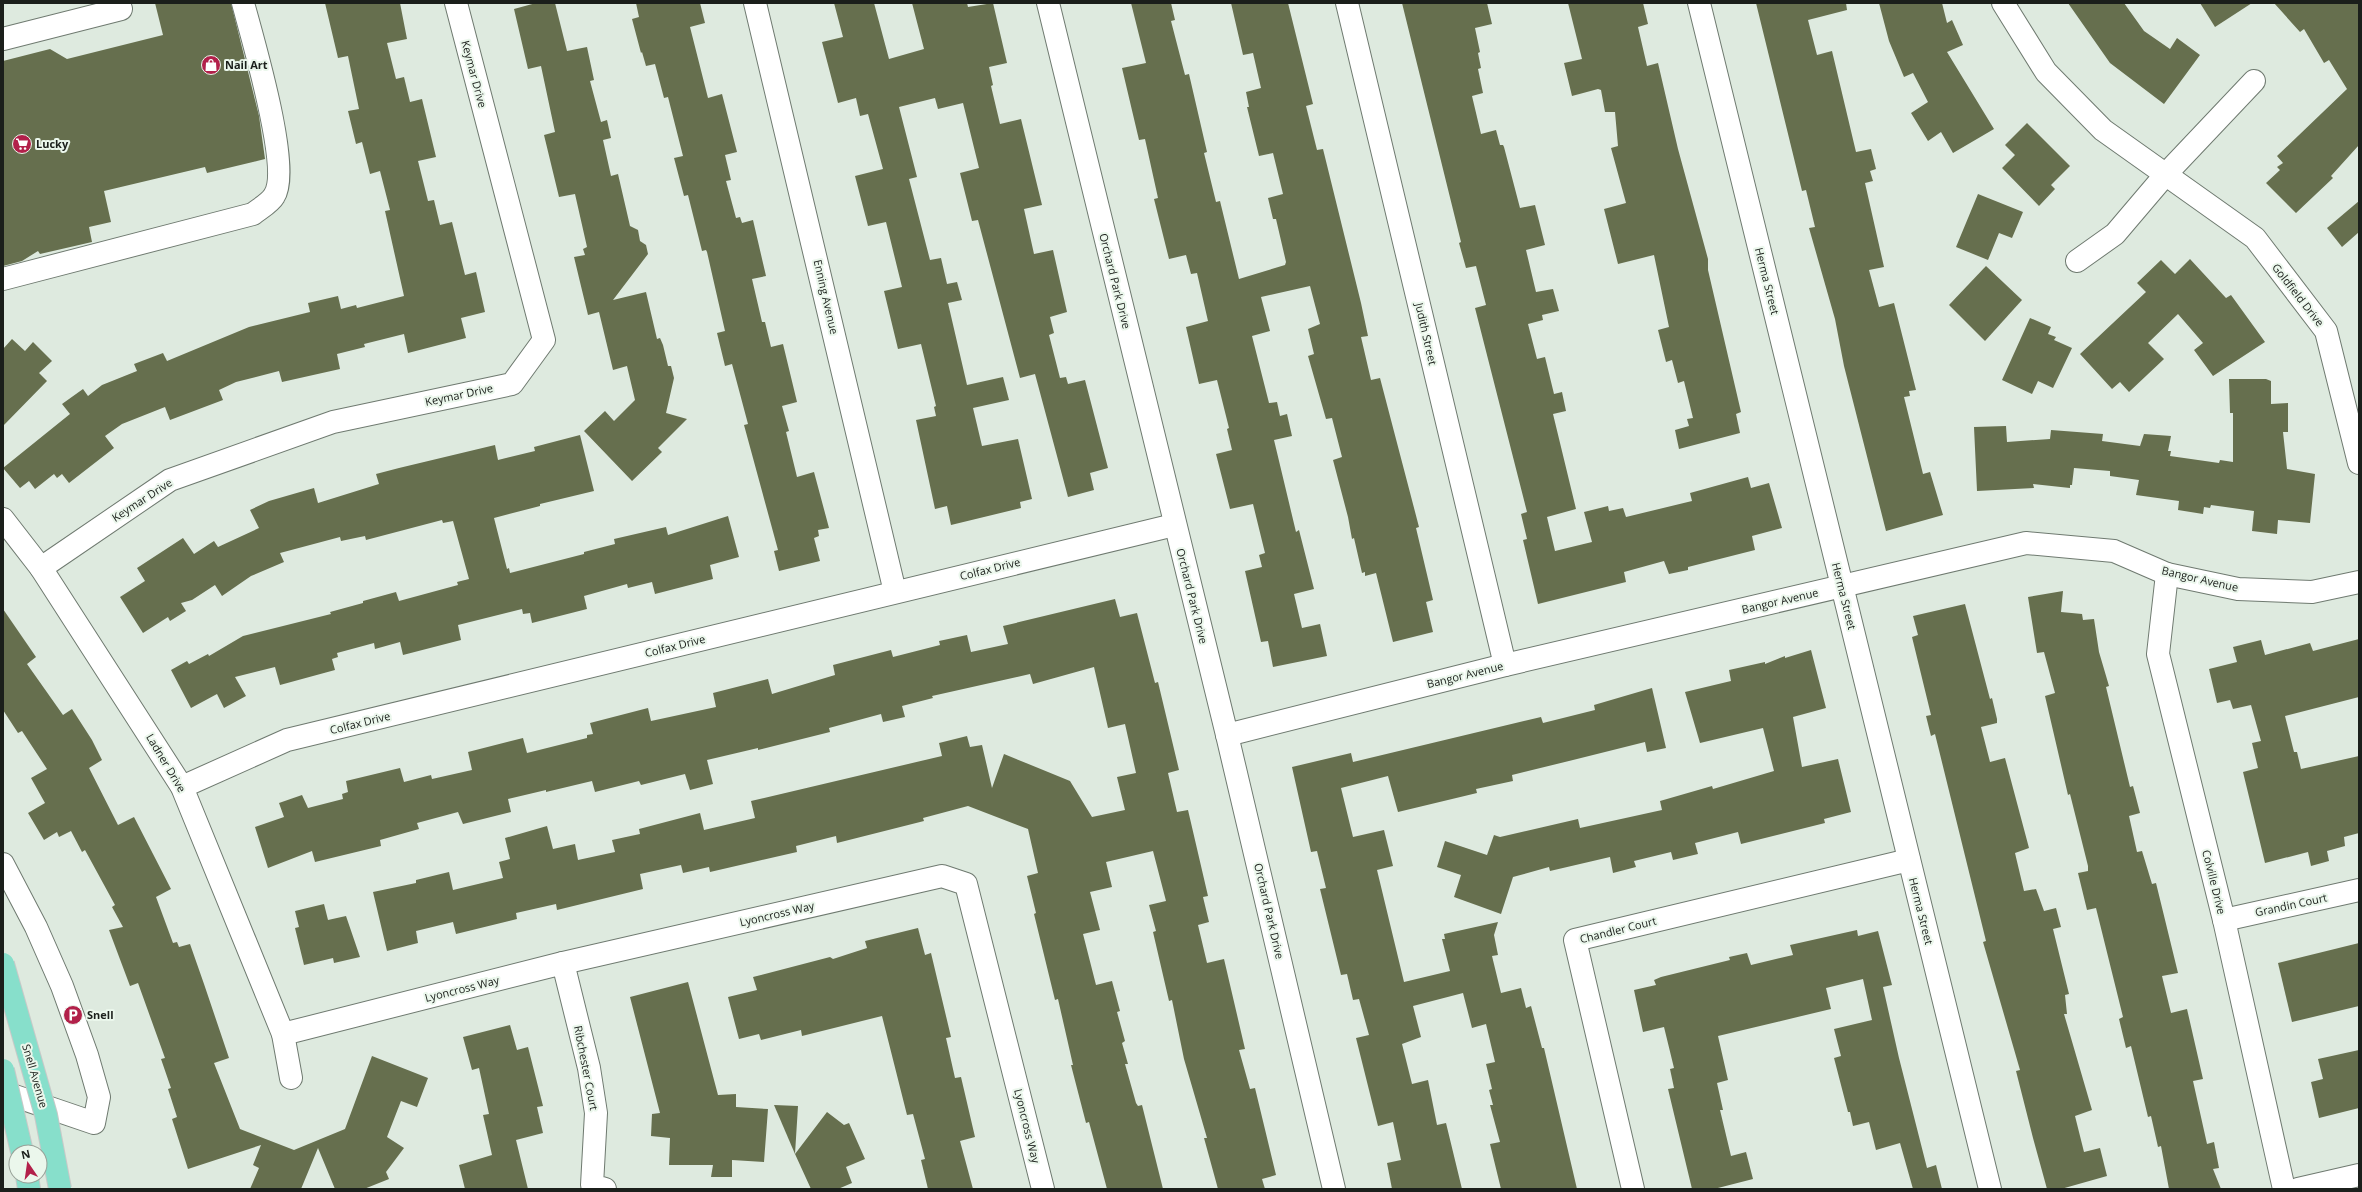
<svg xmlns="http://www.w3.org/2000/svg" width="2362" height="1192" viewBox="0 0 2362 1192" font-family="'Open Sans',sans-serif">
  <rect width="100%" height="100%" fill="#deeadf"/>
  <g fill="#666f4e">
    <polygon points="155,3 231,3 259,116 265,159 207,173 205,167 104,191 111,222 89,227 92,242 40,254 38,251 22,261 3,266 3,61 50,49 67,59 163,35"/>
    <polygon points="325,3 400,3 407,39 387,43 396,79 404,77 410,102 422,99 436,157 418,161 428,201 434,200 440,225 452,222 465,275 476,272 485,312 461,318 466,338 408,353 404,334 364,344 365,347 337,354 340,369 282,382 279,371 236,382 219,390 223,400 170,420 165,407 122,424 105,436 114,448 69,483 62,474 57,478 54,474 35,489 29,481 20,488 3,468 70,414 62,404 83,389 88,396 102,385 137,371 134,364 163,353 167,361 249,327 310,312 308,303 338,296 341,309 356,305 357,308 404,296 385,211 390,210 380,171 370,174 362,142 356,144 348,111 359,109 348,56 338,58"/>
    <polygon points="536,3 555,3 567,51 587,47 594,80 590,81 601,122 607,120 611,138 603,140 611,176 618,174 630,226 638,230 640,241 646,245 648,254 613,300 646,292 657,339 660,338 663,345 668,366 671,366 674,378 666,413 687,419 658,448 662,452 632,481 584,431 605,411 614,421 635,400 627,366 613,370 599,312 588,315 580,282 574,257 585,255 583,249 587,247 575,194 559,197 544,135 555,132 541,66 528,69 514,9"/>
    <polygon points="636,3 700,3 705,23 690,27 708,98 722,94 737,152 725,155 731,180 726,181 736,218 740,217 742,223 753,220 766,276 752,279 762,322 765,322 771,347 783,344 797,402 782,406 789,431 786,432 797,477 814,472 829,528 818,530 819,536 814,538 820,561 779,571 774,551 778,550 744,425 748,424 732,364 725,366 717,333 725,331 707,252 706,250 702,251 688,195 684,196 674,158 683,156 668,97 664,98 655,64 646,66 642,52 641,53 632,19 639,17"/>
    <polygon points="834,3 874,3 889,59 924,49 912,3 967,3 968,7 993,3 1007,63 989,67 993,85 991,86 1000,124 1021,119 1042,205 1024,209 1034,254 1053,250 1067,312 1050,317 1054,333 1049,335 1060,378 1066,377 1068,384 1085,380 1108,468 1090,473 1094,490 1068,497 1035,374 1020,378 978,220 972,221 960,173 979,168 963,103 938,109 935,98 899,107 917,177 909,179 930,260 941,258 947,284 957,282 962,300 948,303 967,385 1003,377 1009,400 973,408 982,446 1018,439 1032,499 1020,502 1021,508 951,525 947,506 935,509 916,420 936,416 934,407 936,406 921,344 898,349 884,291 902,287 886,222 868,226 855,176 883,169 868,114 860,116 856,98 838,103 822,42 843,37"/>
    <polygon points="1131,3 1171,3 1175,20 1171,21 1185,75 1189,74 1207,152 1204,153 1216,202 1220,201 1239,279 1285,265 1286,262 1276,219 1273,219 1268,198 1283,194 1273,153 1259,156 1247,107 1249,107 1246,92 1261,88 1253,53 1243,55 1231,3 1288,3 1313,104 1306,106 1317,150 1323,149 1361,303 1368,336 1361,337 1371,380 1380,378 1419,527 1416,528 1433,600 1426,602 1433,632 1393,642 1376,573 1365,576 1365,572 1362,573 1354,538 1352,539 1348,517 1333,460 1342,457 1332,418 1326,419 1308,356 1314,354 1308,329 1320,324 1310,286 1261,297 1270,331 1252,336 1269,403 1277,402 1280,416 1287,414 1292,436 1274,440 1296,532 1299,530 1314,589 1294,594 1302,628 1320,624 1327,656 1273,667 1268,641 1261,642 1245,571 1262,567 1259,555 1265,553 1253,504 1230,509 1216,454 1232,450 1227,429 1229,428 1217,380 1199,384 1186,327 1208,321 1197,273 1191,274 1186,255 1169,259 1154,199 1158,198 1145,139 1139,140 1122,68 1146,63"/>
    <polygon points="1402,3 1487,3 1492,24 1475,28 1480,52 1478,53 1481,68 1478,69 1483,93 1472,96 1481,134 1496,130 1500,145 1503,145 1504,147 1520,208 1535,205 1545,245 1526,250 1536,292 1553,289 1559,311 1542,315 1543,320 1528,324 1537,359 1545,357 1554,394 1562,392 1566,411 1553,414 1576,509 1547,517 1555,551 1592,542 1584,512 1608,506 1609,511 1623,508 1626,517 1692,501 1690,493 1748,477 1751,488 1769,483 1782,528 1752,536 1755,550 1688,567 1688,570 1669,574 1664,561 1624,572 1626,582 1538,604 1523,540 1527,539 1521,514 1527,512 1475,308 1486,305 1476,266 1466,268 1459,243 1461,242"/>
    <polygon points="1568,3 1643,3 1648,24 1638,27 1647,66 1658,63 1678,149 1708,259 1708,270 1741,412 1736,414 1740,433 1679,449 1675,430 1689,426 1687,419 1693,418 1684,381 1678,383 1672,360 1666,362 1658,330 1669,327 1654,255 1618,264 1604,209 1626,203 1611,148 1618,146 1615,112 1605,112 1601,90 1598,89 1572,96 1564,63 1582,59"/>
    <polygon points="1756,3 1846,3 1847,10 1808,20 1817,55 1832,51 1856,152 1871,149 1876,169 1870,171 1873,181 1865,183 1884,267 1869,270 1879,307 1894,303 1916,390 1909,391 1910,396 1904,397 1923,474 1930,472 1943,515 1886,531 1844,366 1835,319 1809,228 1815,227 1806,190 1802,191"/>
    <polygon points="1879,3 1942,3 1947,23 1952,20 1963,45 1947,52 1994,129 1953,153 1941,132 1928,141 1911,113 1928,102 1913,73 1904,77 1889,41"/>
    <polygon points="2068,3 2124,3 2144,31 2170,49 2177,38 2200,55 2164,104 2110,63"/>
    <polygon points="2200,3 2252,3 2215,27"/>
    <polygon points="2274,3 2359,3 2359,145 2331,176 2333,178 2296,213 2266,183 2280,170 2277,167 2283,163 2277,156 2347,89 2329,60 2324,63 2304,29 2300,32"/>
    <polygon points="2027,123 2070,166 2051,185 2055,189 2039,206 2002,168 2015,155 2005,145"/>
    <polygon points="1978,194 2023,212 2012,238 1999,233 1988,260 1956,247"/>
    <polygon points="2359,201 2359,232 2342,247 2327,228"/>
    <polygon points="2190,259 2226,298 2231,295 2265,342 2213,376 2194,350 2203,343 2178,314 2148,343 2164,359 2129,392 2120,382 2112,389 2080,354 2146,292 2137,283 2161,260 2175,274"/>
    <polygon points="1986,266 2022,300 1985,341 1949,305"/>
    <polygon points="2030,318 2051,327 2048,334 2056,337 2054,340 2072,348 2053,388 2038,381 2032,394 2002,380"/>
    <polygon points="12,339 25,351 33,342 52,361 39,373 47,381 3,426 3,349"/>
    <polygon points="2229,379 2266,379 2271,381 2271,404 2288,403 2288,432 2283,432 2287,469 2315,474 2310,523 2278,520 2277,534 2252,531 2254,511 2211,505 2210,508 2204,507 2203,514 2178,510 2179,501 2136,495 2139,480 2110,476 2110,471 2074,468 2072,485 2070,485 2070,488 2033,484 2034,488 1977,491 1974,427 2006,426 2007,442 2050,439 2051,430 2103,434 2102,441 2140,446 2144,434 2171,436 2168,451 2171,451 2170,456 2219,463 2220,460 2233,462 2233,413 2230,413"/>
    <polygon points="580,435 594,491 540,504 540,506 494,518 507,569 509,568 510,573 584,554 584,552 615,544 614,539 666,527 668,535 728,516 739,557 710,565 713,579 655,594 652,582 628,588 627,584 584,596 587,609 532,623 530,613 523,614 522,609 458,625 461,640 403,655 400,642 375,649 374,643 337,653 338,657 332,659 335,670 280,685 275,667 235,677 246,696 224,708 217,694 191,708 171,670 187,661 189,664 208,654 209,656 243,636 331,614 330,612 363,603 363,601 396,592 399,601 458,585 457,582 469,579 453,521 443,523 442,520 366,540 365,536 341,541 340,537 280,553 284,562 251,576 222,596 215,585 192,600 181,603 186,611 170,621 168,617 143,633 120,597 145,581 137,568 183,538 194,554 214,541 218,547 259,528 250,510 269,501 314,488 318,503 379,484 376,474 399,468 495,445 498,460 535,451 534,447"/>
    <polygon points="2063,591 2061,612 2082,614 2083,620 2094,619 2099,652 2109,686 2106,687 2130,787 2133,786 2140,813 2129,816 2137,852 2142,851 2152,884 2156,883 2178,973 2162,976 2171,1013 2187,1009 2203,1079 2193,1081 2207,1144 2214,1142 2219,1168 2213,1169 2221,1189 2169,1189 2161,1146 2158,1147 2151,1116 2148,1117 2131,1046 2126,1048 2119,1019 2123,1017 2096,908 2087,910 2078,873 2088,871 2088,866 2070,794 2068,795 2045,696 2055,693 2044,652 2037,653 2028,597"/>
    <polygon points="1115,599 1120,617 1137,613 1155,683 1158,682 1179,770 1168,773 1177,812 1188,810 1208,896 1203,897 1209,922 1198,925 1207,963 1224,959 1245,1049 1239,1050 1250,1089 1255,1088 1276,1175 1262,1179 1265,1189 1218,1189 1204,1138 1207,1138 1184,1059 1172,1000 1169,1001 1153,932 1156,931 1149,905 1166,901 1153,851 1106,862 1112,887 1090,892 1100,930 1083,934 1096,985 1112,981 1120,1011 1117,1012 1125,1041 1122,1043 1128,1064 1125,1064 1136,1103 1138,1106 1142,1105 1163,1189 1107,1189 1089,1122 1086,1123 1071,1065 1073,1065 1058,999 1055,1000 1034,914 1036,913 1027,876 1038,873 1028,829 968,806 923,818 924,821 837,843 836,836 796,846 797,852 710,872 709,867 683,873 681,865 640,874 643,889 557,910 556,904 516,913 517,919 456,934 453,922 416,931 418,943 387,951 373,892 416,883 416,880 449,872 453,890 503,878 499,862 510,859 505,838 547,826 553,849 575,844 578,860 615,852 612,840 640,834 639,829 700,813 704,830 755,818 751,801 942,756 939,743 967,736 970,747 982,745 992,788 1004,754 1070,781 1092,817 1125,810 1117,777 1136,773 1125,724 1108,728 1094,667 1033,684 1030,674 932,696 933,698 902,706 905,717 883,722 881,714 829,728 830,732 758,750 758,748 707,760 713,784 690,790 685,774 641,785 639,781 595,792 592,781 546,792 546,790 508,799 511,812 463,824 458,812 417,823 419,829 380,840 381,846 315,862 312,851 268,868 255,827 284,817 279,803 302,795 308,808 343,799 342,794 348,792 346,781 400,768 404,782 431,775 432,779 472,770 468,752 523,738 527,753 587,738 587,735 593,734 590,723 648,708 651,721 716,707 713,693 768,679 772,694 835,675 833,665 891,650 893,657 940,645 939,641 967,635 971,652 1008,644 1003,626"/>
    <polygon points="1965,604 1990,699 1992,698 1997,719 1997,723 1981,727 1990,762 2005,758 2029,848 2015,853 2024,891 2036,889 2044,911 2056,908 2061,927 2053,929 2069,994 2065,995 2067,1014 2064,1014 2092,1110 2075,1116 2084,1152 2100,1148 2107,1176 2061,1189 2047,1189 2033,1138 2016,1071 2020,1070 1983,942 1986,941 1935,734 1931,736 1926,716 1931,715 1912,637 1918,635 1913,616"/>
    <polygon points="3,609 36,657 27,664 63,715 72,709 92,740 102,760 89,768 118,825 134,817 171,889 156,897 173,943 177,942 179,947 190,944 204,984 229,1058 214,1063 240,1129 294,1150 345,1129 372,1056 428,1078 417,1107 401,1101 387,1137 404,1148 386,1172 389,1179 364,1189 335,1189 318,1148 301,1189 250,1189 259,1168 253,1165 261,1145 188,1169 172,1119 177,1117 168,1089 171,1088 161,1059 165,1058 138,983 130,986 109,930 123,927 112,907 115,905 85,850 82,852 71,831 59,837 57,832 44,840 28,813 45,803 31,778 47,769 22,731 18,733 3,710"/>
    <polygon points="2359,639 2359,697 2285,716 2294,752 2297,752 2301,769 2359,756 2359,833 2344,837 2345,846 2327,851 2329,861 2311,866 2308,852 2265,863 2243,772 2258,768 2252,743 2261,741 2251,705 2233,709 2230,700 2217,703 2209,669 2237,662 2233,647 2261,640 2265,655 2310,643 2313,651"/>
    <polygon points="1811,650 1826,708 1793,717 1802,767 1838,759 1851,812 1824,819 1825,823 1741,844 1738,832 1695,843 1698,854 1673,860 1671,852 1634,861 1636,867 1613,873 1610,857 1550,871 1549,867 1513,877 1501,914 1454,897 1461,875 1437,867 1445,841 1487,855 1494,835 1500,837 1578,819 1580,828 1662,810 1660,801 1712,786 1713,789 1774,771 1763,728 1700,743 1685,692 1731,681 1729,670 1765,662 1765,664 1785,656 1785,658"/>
    <polygon points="1652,688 1666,748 1647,752 1645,742 1573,760 1512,775 1513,781 1476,789 1477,793 1398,812 1388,776 1341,788 1353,837 1384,830 1393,866 1377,870 1404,982 1450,971 1442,939 1445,939 1444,934 1498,922 1494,935 1498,955 1492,956 1501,993 1521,988 1526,1008 1531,1006 1542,1048 1544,1048 1577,1189 1501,1189 1490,1144 1500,1142 1490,1105 1493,1105 1489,1090 1492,1089 1486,1064 1495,1062 1486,1024 1472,1028 1463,993 1413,1006 1421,1037 1402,1044 1412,1084 1428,1080 1437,1125 1446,1123 1462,1189 1392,1189 1387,1163 1401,1160 1393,1122 1378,1126 1356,1038 1369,1035 1359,999 1353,1000 1347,974 1341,975 1320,889 1326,888 1317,851 1311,852 1292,767 1351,753 1353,762 1541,717 1543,723 1595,710 1594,705"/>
    <polygon points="324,904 328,920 346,916 360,957 334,963 333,958 304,965 295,928 299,927 295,911"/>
    <polygon points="918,928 925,955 931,953 951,1037 946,1038 955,1078 961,1077 975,1137 960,1141 973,1189 928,1189 921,1160 925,1159 913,1114 907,1115 882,1016 802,1036 801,1030 761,1040 759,1034 739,1039 728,997 757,990 753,977 830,957 833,959 867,948 865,941"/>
    <polygon points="1857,930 1858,936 1878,931 1892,985 1883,987 1899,1058 1927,1168 1936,1165 1942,1189 1913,1189 1900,1143 1876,1150 1869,1122 1853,1126 1850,1112 1848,1112 1834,1058 1841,1056 1834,1029 1872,1020 1863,979 1826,988 1831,1009 1718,1036 1728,1080 1717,1083 1723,1110 1720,1110 1731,1156 1746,1152 1753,1179 1714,1189 1692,1189 1668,1089 1674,1088 1670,1069 1674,1068 1664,1027 1643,1032 1634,990 1656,985 1654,980 1661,977 1730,960 1729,957 1747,953 1751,965 1793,955 1790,945"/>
    <polygon points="2359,943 2359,1006 2292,1022 2278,963"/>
    <polygon points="688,982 718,1095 736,1094 736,1107 768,1109 764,1162 732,1160 732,1177 711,1177 713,1165 669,1165 670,1138 651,1136 652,1114 660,1113 630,997"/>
    <polygon points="510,1025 517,1050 528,1047 543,1106 537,1107 543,1133 516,1140 528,1189 465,1189 459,1165 492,1155 483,1115 489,1114 479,1068 472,1070 463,1037"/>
    <polygon points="2359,1050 2359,1108 2319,1118 2311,1082 2323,1079 2318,1059"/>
    <polygon points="774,1105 798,1106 795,1154"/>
    <polygon points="827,1112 844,1125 849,1123 865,1159 846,1167 852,1183 838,1189 811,1189 795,1154"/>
  </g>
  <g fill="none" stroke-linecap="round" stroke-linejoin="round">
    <g stroke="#6f7a70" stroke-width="24">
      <g id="minor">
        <polyline points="755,3 895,592"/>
        <polyline points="1048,3 1227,735 1334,1189"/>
        <polyline points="1347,3 1505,665"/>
        <polyline points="1699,3 1990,1189"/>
        <polyline points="2003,3 2046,72 2103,130 2255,238 2326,331 2359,463"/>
        <polyline points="3,39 121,9 119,3"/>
        <polyline points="2077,261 2115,234 2166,174 2254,81"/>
        <path d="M 3,279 L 253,214 C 259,209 270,203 274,196 C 292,170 252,37 243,3"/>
        <polyline points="3,519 41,568 182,787 283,1034 291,1078"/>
        <polyline points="41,568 170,480 333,422 512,384 544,340 456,3"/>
        <polyline points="2167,574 2158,654 2224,920 2284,1189"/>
        <polyline points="1227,735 1505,665 2026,543 2114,551 2167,574 2238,589 2312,592 2359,582"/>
        <polyline points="182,787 287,740 1174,525"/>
        <polyline points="3,864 36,927 62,986 87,1055 99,1097 94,1123 3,1092"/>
        <polyline points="2224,920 2359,890"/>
        <polyline points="563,963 589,1068 596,1113 592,1185 605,1189"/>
        <polyline points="283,1034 563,963 942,876 966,884 1043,1189"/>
        <polyline points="1633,1189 1575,940 1909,860"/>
        <polyline points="2298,1189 2359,1175"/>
      </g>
    </g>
    <g stroke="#c8c9c8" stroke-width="24">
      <polyline id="major" points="27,1176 29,1189"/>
    </g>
    <use href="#minor" stroke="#fff" stroke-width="22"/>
    <use href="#major" stroke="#87dfcb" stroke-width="22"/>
    <g stroke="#c8c9c8" stroke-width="24" stroke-linecap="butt">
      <g id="major-bridge">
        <polyline points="3,964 46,1115 60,1189"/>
        <polyline points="3,1070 22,1152"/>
      </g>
    </g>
    <use href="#major-bridge" stroke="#87dfcb" stroke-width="22"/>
  </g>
  <defs>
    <g id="shop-disc" transform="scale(1)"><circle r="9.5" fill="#b2204a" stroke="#ebf7ec"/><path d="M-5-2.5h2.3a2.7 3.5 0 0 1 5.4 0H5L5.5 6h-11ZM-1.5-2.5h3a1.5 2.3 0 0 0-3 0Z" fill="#fff"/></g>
    <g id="supermarket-disc" transform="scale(1)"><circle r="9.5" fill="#b2204a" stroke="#ebf7ec"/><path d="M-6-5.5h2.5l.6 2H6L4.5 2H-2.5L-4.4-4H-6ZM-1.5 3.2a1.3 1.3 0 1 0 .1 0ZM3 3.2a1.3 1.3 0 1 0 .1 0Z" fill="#fff"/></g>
    <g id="parking-disc" transform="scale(1)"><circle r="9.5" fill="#b2204a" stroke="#ebf7ec"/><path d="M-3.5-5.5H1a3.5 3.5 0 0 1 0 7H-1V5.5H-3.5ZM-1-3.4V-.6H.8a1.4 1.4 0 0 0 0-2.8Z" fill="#fff"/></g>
  </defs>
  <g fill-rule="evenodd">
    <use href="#shop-disc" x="211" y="65"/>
    <use href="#supermarket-disc" x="22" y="144"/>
    <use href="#parking-disc" x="73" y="1015"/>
  </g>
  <g text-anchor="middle" stroke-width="4" stroke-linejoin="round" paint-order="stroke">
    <g font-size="11" font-weight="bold" fill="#1b1f1b" stroke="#ebf7ec" text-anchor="start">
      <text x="225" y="69">Nail Art</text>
      <text x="36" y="148">Lucky</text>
      <text x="87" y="1019">Snell</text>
    </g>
    <g font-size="11" fill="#1b1f1b" stroke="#ebf7ec">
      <text transform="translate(474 74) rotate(75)" y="4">Keymar Drive</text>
      <text transform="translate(1115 281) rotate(76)" y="4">Orchard Park Drive</text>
      <text transform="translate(1767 281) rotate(76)" y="4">Herma Street</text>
      <text transform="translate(2298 295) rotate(52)" y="4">Goldfield Drive</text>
      <text transform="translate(826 297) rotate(77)" y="4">Enning Avenue</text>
      <text transform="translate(1426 334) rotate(77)" y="4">Judith Street</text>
      <text transform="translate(459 395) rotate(-12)" y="4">Keymar Drive</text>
      <text transform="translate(142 500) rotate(-33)" y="4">Keymar Drive</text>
      <text transform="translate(990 569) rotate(-14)" y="4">Colfax Drive</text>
      <text transform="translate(2200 579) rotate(13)" y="4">Bangor Avenue</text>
      <text transform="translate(1192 596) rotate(76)" y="4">Orchard Park Drive</text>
      <text transform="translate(1844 596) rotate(76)" y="4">Herma Street</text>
      <text transform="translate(1780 601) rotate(-13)" y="4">Bangor Avenue</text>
      <text transform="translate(675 646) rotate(-14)" y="4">Colfax Drive</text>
      <text transform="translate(1465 675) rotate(-14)" y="4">Bangor Avenue</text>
      <text transform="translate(360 723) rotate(-14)" y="4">Colfax Drive</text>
      <text transform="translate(166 763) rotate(59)" y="4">Ladner Drive</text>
      <text transform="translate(2214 882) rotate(76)" y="4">Colville Drive</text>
      <text transform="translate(2291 905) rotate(-12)" y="4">Grandin Court</text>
      <text transform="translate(1269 911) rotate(77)" y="4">Orchard Park Drive</text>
      <text transform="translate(1921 911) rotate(76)" y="4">Herma Street</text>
      <text transform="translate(777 914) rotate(-13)" y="4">Lyoncross Way</text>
      <text transform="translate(1618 930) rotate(-14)" y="4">Chandler Court</text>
      <text transform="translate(462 989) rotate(-14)" y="4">Lyoncross Way</text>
      <text transform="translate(586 1068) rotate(79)" y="4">Ribchester Court</text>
      <text transform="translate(35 1076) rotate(74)" y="4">Snell Avenue</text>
      <text transform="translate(1027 1126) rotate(76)" y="4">Lyoncross Way</text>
    </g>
  </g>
  <rect width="2362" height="1192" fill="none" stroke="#1b1f1b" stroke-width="8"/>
  <g transform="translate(28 1164) rotate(347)"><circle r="19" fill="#ebf7ec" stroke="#98a198"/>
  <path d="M0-3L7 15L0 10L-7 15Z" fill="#b2204a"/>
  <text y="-6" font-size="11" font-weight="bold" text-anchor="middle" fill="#1b1f1b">N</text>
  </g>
</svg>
